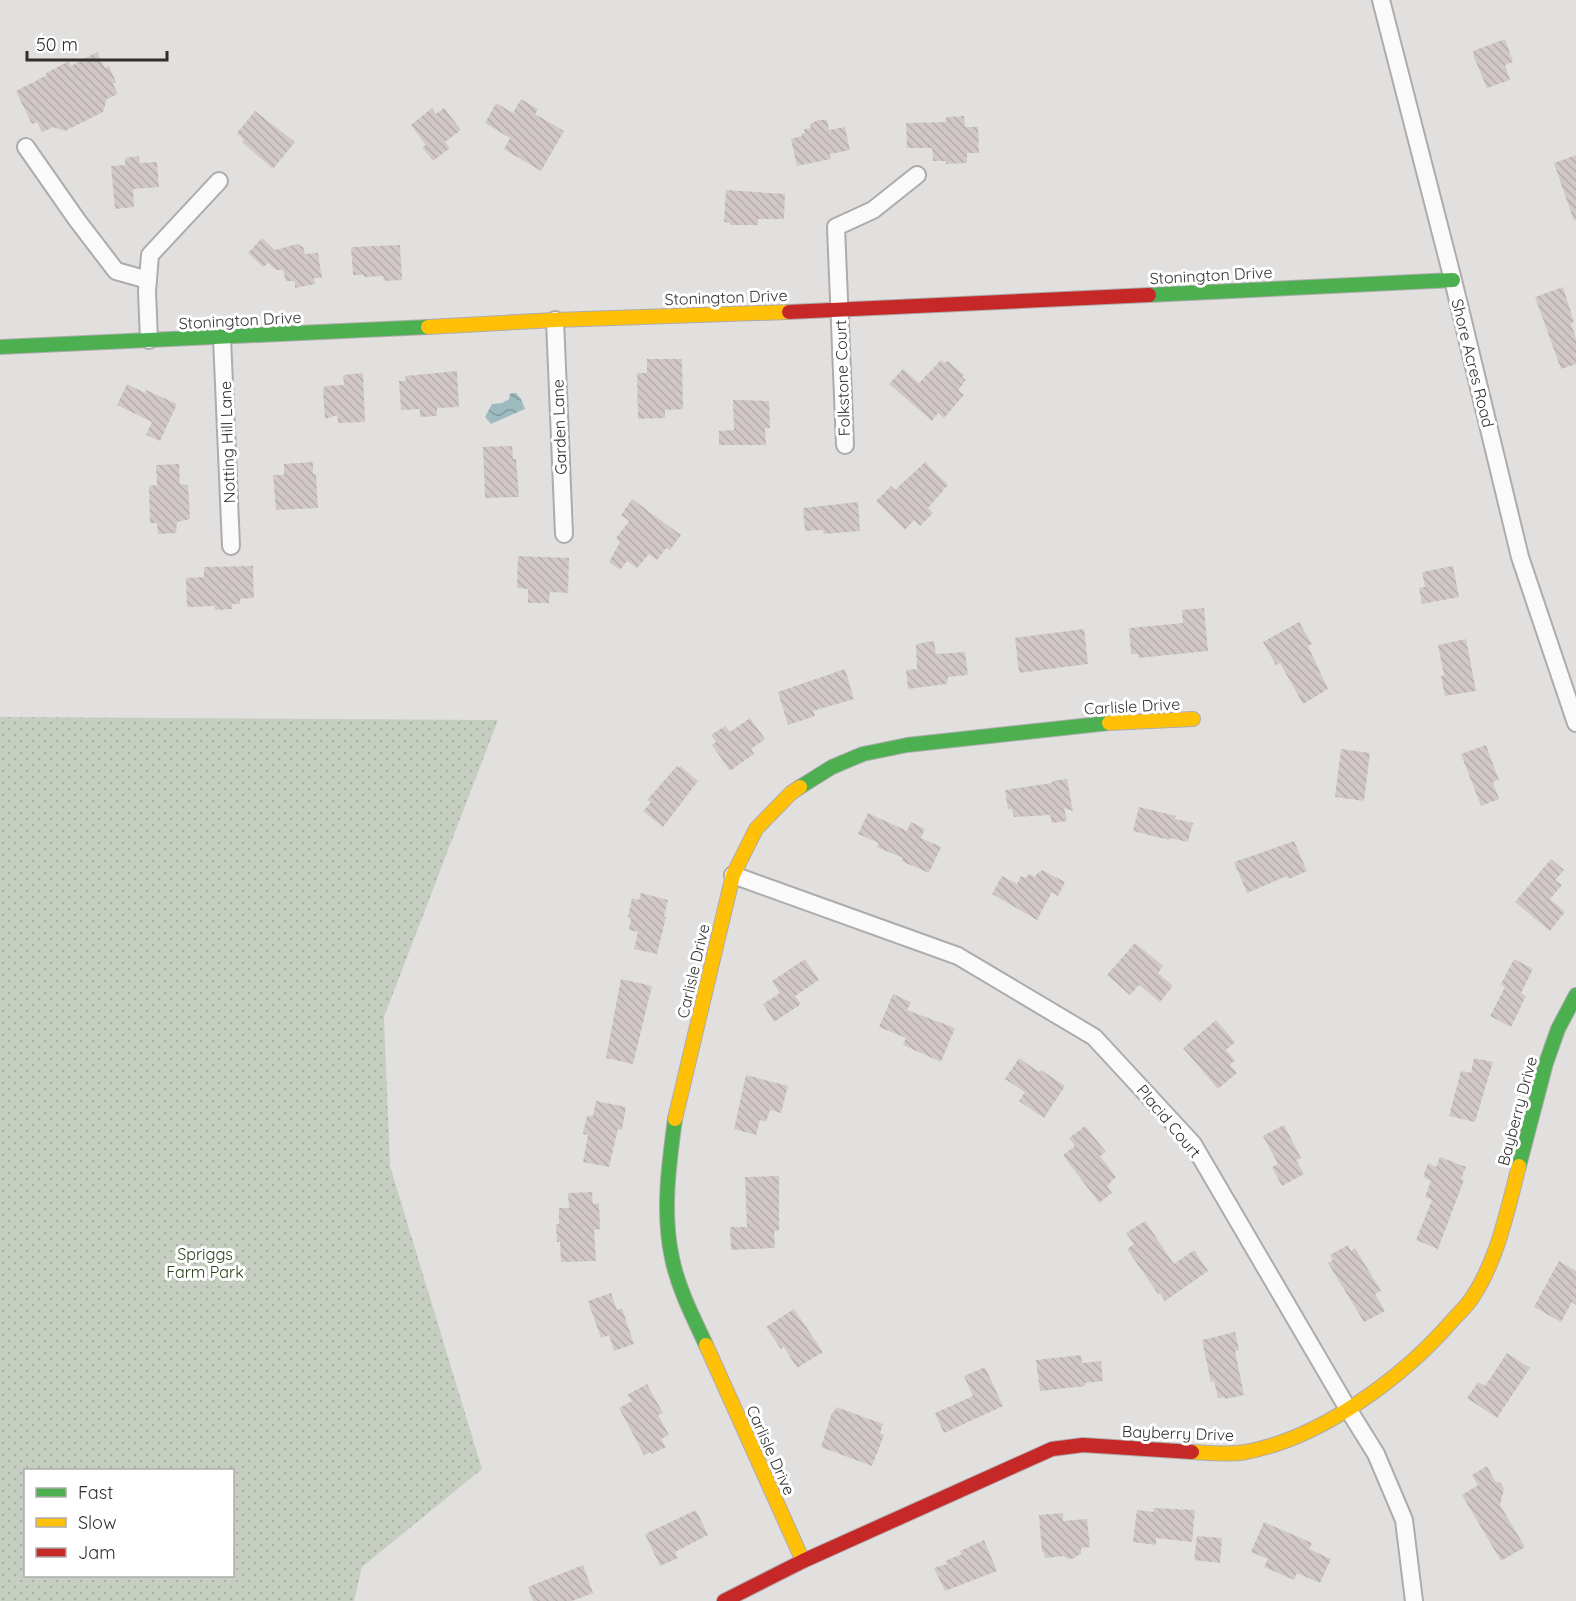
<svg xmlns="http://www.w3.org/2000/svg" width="1576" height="1601" viewBox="0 0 1576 1601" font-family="Quicksand,sans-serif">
  <defs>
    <pattern id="park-dots" width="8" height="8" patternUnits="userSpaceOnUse" patternTransform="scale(1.5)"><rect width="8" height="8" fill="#c6cec1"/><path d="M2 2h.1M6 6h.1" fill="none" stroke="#abb1a6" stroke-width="1.8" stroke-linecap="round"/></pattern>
    <pattern id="water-waves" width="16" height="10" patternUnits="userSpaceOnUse" patternTransform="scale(1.5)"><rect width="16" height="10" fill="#9ebcc0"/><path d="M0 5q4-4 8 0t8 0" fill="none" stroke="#81999c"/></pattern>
    <pattern id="building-back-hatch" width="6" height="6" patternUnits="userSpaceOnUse" patternTransform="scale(1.5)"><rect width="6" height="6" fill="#d1c8c6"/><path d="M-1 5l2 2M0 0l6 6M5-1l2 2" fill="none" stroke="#b4acaa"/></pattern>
  </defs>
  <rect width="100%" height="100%" fill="#e2e0de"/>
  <path fill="url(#park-dots)" fill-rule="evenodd" d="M 0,717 L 498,720 L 384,1017 L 390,1166 L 482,1469 L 362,1567 L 354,1601 L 0,1601 ZM 26,1470 L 232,1470 L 232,1576 L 26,1576 Z"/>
  <polygon fill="url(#water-waves)" points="512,393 516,393 521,399 525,409 491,424 485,417 492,404 502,403 509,399 510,394"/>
  <g fill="url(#building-back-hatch)">
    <polygon points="1505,39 1513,62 1505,65 1510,80 1487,88 1473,55 1474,54 1473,51"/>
    <polygon points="97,52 105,68 109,66 116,82 113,84 118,94 107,99 103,112 65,131 53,127 42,132 37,122 32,124 16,91 47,75 46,73 69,61 71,66"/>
    <polygon points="521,99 538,109 535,114 564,131 541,171 504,149 510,138 485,123 496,103 513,113"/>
    <polygon points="432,108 436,114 444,108 461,130 445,142 450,148 433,161 422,147 426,145 411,125"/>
    <polygon points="255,111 295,142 273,169 242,142 244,140 237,133"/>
    <polygon points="964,116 965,127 978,127 979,153 967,153 967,163 946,164 946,161 933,161 932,148 907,148 906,123 946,122 946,117"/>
    <polygon points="818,120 827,120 829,130 845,127 850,150 830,154 831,159 797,166 791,139 802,136 801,134 805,133 804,129 811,128 810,124"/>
    <polygon points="1576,155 1576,220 1574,221 1554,163"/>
    <polygon points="139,156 140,163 157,162 159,187 133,189 134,207 115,209 111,166 125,165 125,158"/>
    <polygon points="726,190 785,194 784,219 758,219 758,225 730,225 730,223 724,222"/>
    <polygon points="262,238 275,250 297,244 303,247 305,254 318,253 322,278 314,278 315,284 295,288 295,281 286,281 283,270 276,270 268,263 263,267 248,253"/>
    <polygon points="400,245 402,280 384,281 383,276 364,277 364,275 353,275 351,247"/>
    <polygon points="1563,287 1574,322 1571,323 1576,339 1576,364 1561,369 1535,297"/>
    <polygon points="647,359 682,359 683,409 665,410 665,418 638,419 637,373 647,373"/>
    <polygon points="941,360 945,363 948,361 964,375 962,377 966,380 958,390 964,395 944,418 938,413 932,421 889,384 903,369 919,383"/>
    <polygon points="457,371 459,407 437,408 437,416 420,417 420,409 401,410 399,381 406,381 405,376"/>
    <polygon points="363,373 365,422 338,423 337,415 325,419 323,390 325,386 344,385 343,375"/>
    <polygon points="127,384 145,393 146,390 177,404 160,441 146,435 152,422 117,405"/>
    <polygon points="733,400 769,401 770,428 765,428 766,445 719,445 719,431 734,430"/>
    <polygon points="512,446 513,459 516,459 519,497 485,498 483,447"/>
    <polygon points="313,462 313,474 316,474 318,508 276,510 273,475 284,475 284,464"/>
    <polygon points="925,462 948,485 928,508 933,513 920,526 914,520 905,530 876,501 891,486 895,490"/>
    <polygon points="179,464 180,484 188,485 190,519 177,522 176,533 158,534 157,523 150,523 149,486 157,485 156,465"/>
    <polygon points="632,499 681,535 670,550 666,548 657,560 649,554 637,568 627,561 620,570 609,562 620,542 616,538 629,521 621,515"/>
    <polygon points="858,502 860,531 824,534 823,530 805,531 803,508"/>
    <polygon points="518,556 569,558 568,593 550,592 549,603 528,603 528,589 517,588"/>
    <polygon points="253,566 254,598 240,599 240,604 232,604 232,609 215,610 215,606 187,607 186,578 204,577 204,567"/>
    <polygon points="1453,566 1459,597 1422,604 1419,588 1425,587 1422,572"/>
    <polygon points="1204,608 1208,651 1138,658 1138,654 1131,654 1129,628 1183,623 1182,610"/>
    <polygon points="1299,622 1312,644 1308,646 1328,689 1303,704 1280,663 1276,665 1263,642"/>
    <polygon points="1084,629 1088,664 1019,673 1015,638"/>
    <polygon points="1466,639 1476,691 1445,696 1441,676 1444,675 1438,645"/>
    <polygon points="934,641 936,654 965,652 968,675 948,677 947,684 908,689 906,670 917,669 916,644"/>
    <polygon points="845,669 854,699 813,711 815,716 788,725 778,692"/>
    <polygon points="750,718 765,739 751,749 754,754 730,771 712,745 716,742 711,735 725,726 730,732"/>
    <polygon points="1486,745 1499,780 1493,782 1499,799 1481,806 1461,754"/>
    <polygon points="1341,749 1370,753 1364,801 1335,797"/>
    <polygon points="677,766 678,768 680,766 698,781 663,827 643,811 651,802 647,800"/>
    <polygon points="1067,779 1073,811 1064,808 1067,821 1052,823 1050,815 1014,817 1012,809 1008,809 1005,790 1052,783 1052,781"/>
    <polygon points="1139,807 1176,816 1175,819 1193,823 1188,842 1170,838 1169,840 1133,831"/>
    <polygon points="868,813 907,831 911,822 925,829 921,838 941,847 929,873 901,861 903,858 877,847 879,843 858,834"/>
    <polygon points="1294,841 1307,871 1289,879 1287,876 1247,893 1234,862"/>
    <polygon points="1551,859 1564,870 1555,880 1562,885 1550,899 1565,912 1550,931 1515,902"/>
    <polygon points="1042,870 1065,882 1058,896 1052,892 1037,920 992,894 1002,876 1017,884 1021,876 1026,878 1029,874 1035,877 1038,872 1040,873"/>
    <polygon points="641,893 668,900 664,917 666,917 657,954 634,949 638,932 629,930 631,918 628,917 632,898 639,900"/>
    <polygon points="1135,943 1163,966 1158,973 1173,986 1160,1002 1139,985 1130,995 1107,975"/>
    <polygon points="805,959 819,980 795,996 801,1004 774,1022 763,1004 780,993 772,981"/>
    <polygon points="1514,959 1533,969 1521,993 1526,996 1511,1027 1490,1016 1505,987 1501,984"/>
    <polygon points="621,979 652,986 633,1064 606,1058"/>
    <polygon points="893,994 911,1002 907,1010 955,1028 941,1062 903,1045 906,1038 879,1027"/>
    <polygon points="1216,1020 1235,1042 1226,1050 1235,1060 1230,1065 1237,1073 1218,1089 1183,1048"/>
    <polygon points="1019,1058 1039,1072 1041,1070 1065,1086 1044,1118 1019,1101 1025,1092 1005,1079"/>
    <polygon points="1474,1058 1493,1062 1475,1122 1449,1116 1461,1071 1471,1073"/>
    <polygon points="746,1075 788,1086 781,1113 770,1110 766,1122 760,1120 756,1135 734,1129"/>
    <polygon points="596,1101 626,1107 622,1130 618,1129 609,1167 583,1162 588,1135 583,1134 587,1116 593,1116"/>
    <polygon points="1284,1125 1301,1158 1296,1160 1304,1174 1282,1186 1272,1167 1278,1164 1263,1136"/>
    <polygon points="1085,1126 1106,1152 1100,1156 1116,1177 1107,1186 1112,1193 1099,1203 1063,1155 1075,1146 1069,1138"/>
    <polygon points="1440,1157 1466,1167 1461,1179 1464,1180 1438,1249 1416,1240 1432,1200 1425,1197 1431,1181 1423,1177 1428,1163 1436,1167"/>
    <polygon points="779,1176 779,1231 774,1231 775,1248 731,1250 730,1227 747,1227 745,1177"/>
    <polygon points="592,1192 593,1204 599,1203 600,1229 594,1230 596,1261 561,1262 560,1242 557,1242 556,1224 559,1224 559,1208 569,1208 568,1193"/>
    <polygon points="1145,1221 1174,1264 1194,1250 1208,1271 1165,1301 1160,1293 1158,1294 1127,1249 1134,1244 1126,1233"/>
    <polygon points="1348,1245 1351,1251 1355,1248 1381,1291 1375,1294 1385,1311 1364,1322 1328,1263 1333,1260 1330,1255"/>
    <polygon points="1559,1261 1576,1271 1576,1305 1572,1302 1561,1322 1534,1307"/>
    <polygon points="611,1293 617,1310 622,1308 634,1344 614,1351 609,1335 601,1338 588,1301"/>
    <polygon points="794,1309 823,1352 797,1368 784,1347 781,1349 766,1327"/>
    <polygon points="1235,1332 1239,1350 1235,1351 1244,1395 1225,1399 1225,1397 1218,1398 1214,1381 1211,1382 1202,1340"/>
    <polygon points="1507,1353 1530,1368 1497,1418 1467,1398 1478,1382 1485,1386"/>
    <polygon points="1081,1355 1082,1363 1101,1361 1103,1381 1085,1383 1085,1386 1040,1391 1036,1360"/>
    <polygon points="985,1367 1003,1406 944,1433 935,1413 973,1396 964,1376"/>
    <polygon points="647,1384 663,1413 658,1415 669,1435 661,1439 666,1447 652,1454 651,1452 644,1455 619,1408 632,1401 627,1395"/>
    <polygon points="836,1407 883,1424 880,1433 884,1435 872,1466 821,1447 832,1412 834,1412"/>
    <polygon points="1487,1466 1495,1481 1501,1483 1504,1489 1500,1505 1525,1547 1501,1561 1462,1495 1478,1485 1472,1475"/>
    <polygon points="1154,1508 1195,1510 1192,1542 1156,1538 1156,1545 1133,1542 1137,1510 1153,1512"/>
    <polygon points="696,1510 708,1535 675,1552 678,1558 660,1566 645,1534"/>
    <polygon points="1063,1513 1063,1521 1087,1519 1090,1547 1081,1548 1081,1554 1078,1555 1075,1558 1068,1559 1064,1556 1045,1558 1044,1552 1042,1552 1039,1515"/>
    <polygon points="1264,1522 1312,1543 1309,1549 1331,1559 1320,1583 1297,1573 1294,1580 1264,1567 1268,1559 1251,1552"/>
    <polygon points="1197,1536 1222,1538 1220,1563 1194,1560"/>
    <polygon points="984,1540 997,1571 945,1591 934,1568 947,1564 945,1561 962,1554 960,1551"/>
    <polygon points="583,1565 593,1593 572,1601 533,1601 528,1587"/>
  </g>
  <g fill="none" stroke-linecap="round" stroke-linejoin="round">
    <g stroke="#aeacab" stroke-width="20">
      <g id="street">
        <polyline points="1381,0 1453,280 1520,557 1576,723"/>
        <polyline points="26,147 77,220 116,271 148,280"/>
        <polyline points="555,320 564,534"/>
        <polyline points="222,338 231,546"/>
        <polyline points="149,340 147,291 150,255 219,181"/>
        <polyline points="845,445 836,227 873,210 917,175"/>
        <polyline points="733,875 958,956 1094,1037 1193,1144 1348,1409 1376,1454 1404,1520 1414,1601"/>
      </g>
    </g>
    <g stroke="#aeacab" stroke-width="16">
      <g id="fast">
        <polyline points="1149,295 1453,280"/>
        <polyline points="0,347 428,327"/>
        <polyline points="800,787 832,767 863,754 907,745 1109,723"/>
        <path d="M 675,1119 C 669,1164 662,1212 672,1258 C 678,1288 693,1317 706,1345"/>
        <polyline points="1519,1166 1546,1063 1558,1029 1576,995"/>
      </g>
    </g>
    <g stroke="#aeacab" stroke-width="16">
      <g id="slow">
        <polyline points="428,327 555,320 789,312"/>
        <polyline points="1109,723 1193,719"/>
        <polyline points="675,1119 733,875 756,829 791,793 800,787"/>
        <polyline points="706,1345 803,1561"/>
        <path d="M 1192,1452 C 1210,1453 1229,1455 1246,1452 C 1321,1438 1402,1378 1451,1322 C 1458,1314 1466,1307 1472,1298 C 1498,1259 1507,1211 1519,1166"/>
      </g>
    </g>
    <g stroke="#aeacab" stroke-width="16">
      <g id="jam">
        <polyline points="789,312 1149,295"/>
        <polyline points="724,1601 803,1561 1052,1449 1083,1445 1192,1452"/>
      </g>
    </g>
    <use href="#street" stroke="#fbfafa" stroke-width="16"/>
    <use href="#fast" stroke="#4caf50" stroke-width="14"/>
    <use href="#slow" stroke="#ffc107" stroke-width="14"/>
    <use href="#jam" stroke="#c62828" stroke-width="14"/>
  </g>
  <g text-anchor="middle" stroke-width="6" stroke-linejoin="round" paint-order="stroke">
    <g font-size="16" fill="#312f2e" stroke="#fff">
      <text transform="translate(1211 275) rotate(-3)" y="6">Stonington Drive</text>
      <text transform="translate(726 297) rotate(-2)" y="6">Stonington Drive</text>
      <text transform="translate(240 320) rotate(-3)" y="6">Stonington Drive</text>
      <text transform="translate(1473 363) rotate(76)" y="6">Shore Acres Road</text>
      <text transform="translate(842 378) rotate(-92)" y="6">Folkstone Court</text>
      <text transform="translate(559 427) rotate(-92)" y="6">Garden Lane</text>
      <text transform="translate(227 442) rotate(-92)" y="6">Notting Hill Lane</text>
      <text transform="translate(1132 706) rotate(-3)" y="6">Carlisle Drive</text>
      <text transform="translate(693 971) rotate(-77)" y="6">Carlisle Drive</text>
      <text transform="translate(1517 1111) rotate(-75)" y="6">Bayberry Drive</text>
      <text transform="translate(1169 1121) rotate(50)" y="6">Placid Court</text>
      <text transform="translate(1178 1433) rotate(2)" y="6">Bayberry Drive</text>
      <text transform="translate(771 1450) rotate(66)" y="6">Carlisle Drive</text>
    </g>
    <g font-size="16" fill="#264216" stroke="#fff">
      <text x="205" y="1260">Spriggs<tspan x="205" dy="18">Farm Park</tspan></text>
    </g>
  </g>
  <rect x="24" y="1469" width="210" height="108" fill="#ffffff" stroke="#adacab" stroke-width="1.5"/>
  <rect x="36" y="1488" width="30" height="9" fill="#4caf50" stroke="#adacab" stroke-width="1.5"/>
  <text x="78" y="1499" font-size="18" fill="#312f2e">Fast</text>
  <rect x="36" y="1518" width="30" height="9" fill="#ffc107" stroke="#adacab" stroke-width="1.5"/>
  <text x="78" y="1529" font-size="18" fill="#312f2e">Slow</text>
  <rect x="36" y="1548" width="30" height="9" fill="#c62828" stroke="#adacab" stroke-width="1.5"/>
  <text x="78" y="1559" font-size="18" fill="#312f2e">Jam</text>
  <path d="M27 51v9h140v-9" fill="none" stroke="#312f2e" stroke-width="3"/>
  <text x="36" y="51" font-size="18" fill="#312f2e" stroke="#ffffff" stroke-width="4.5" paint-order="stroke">50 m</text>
</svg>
